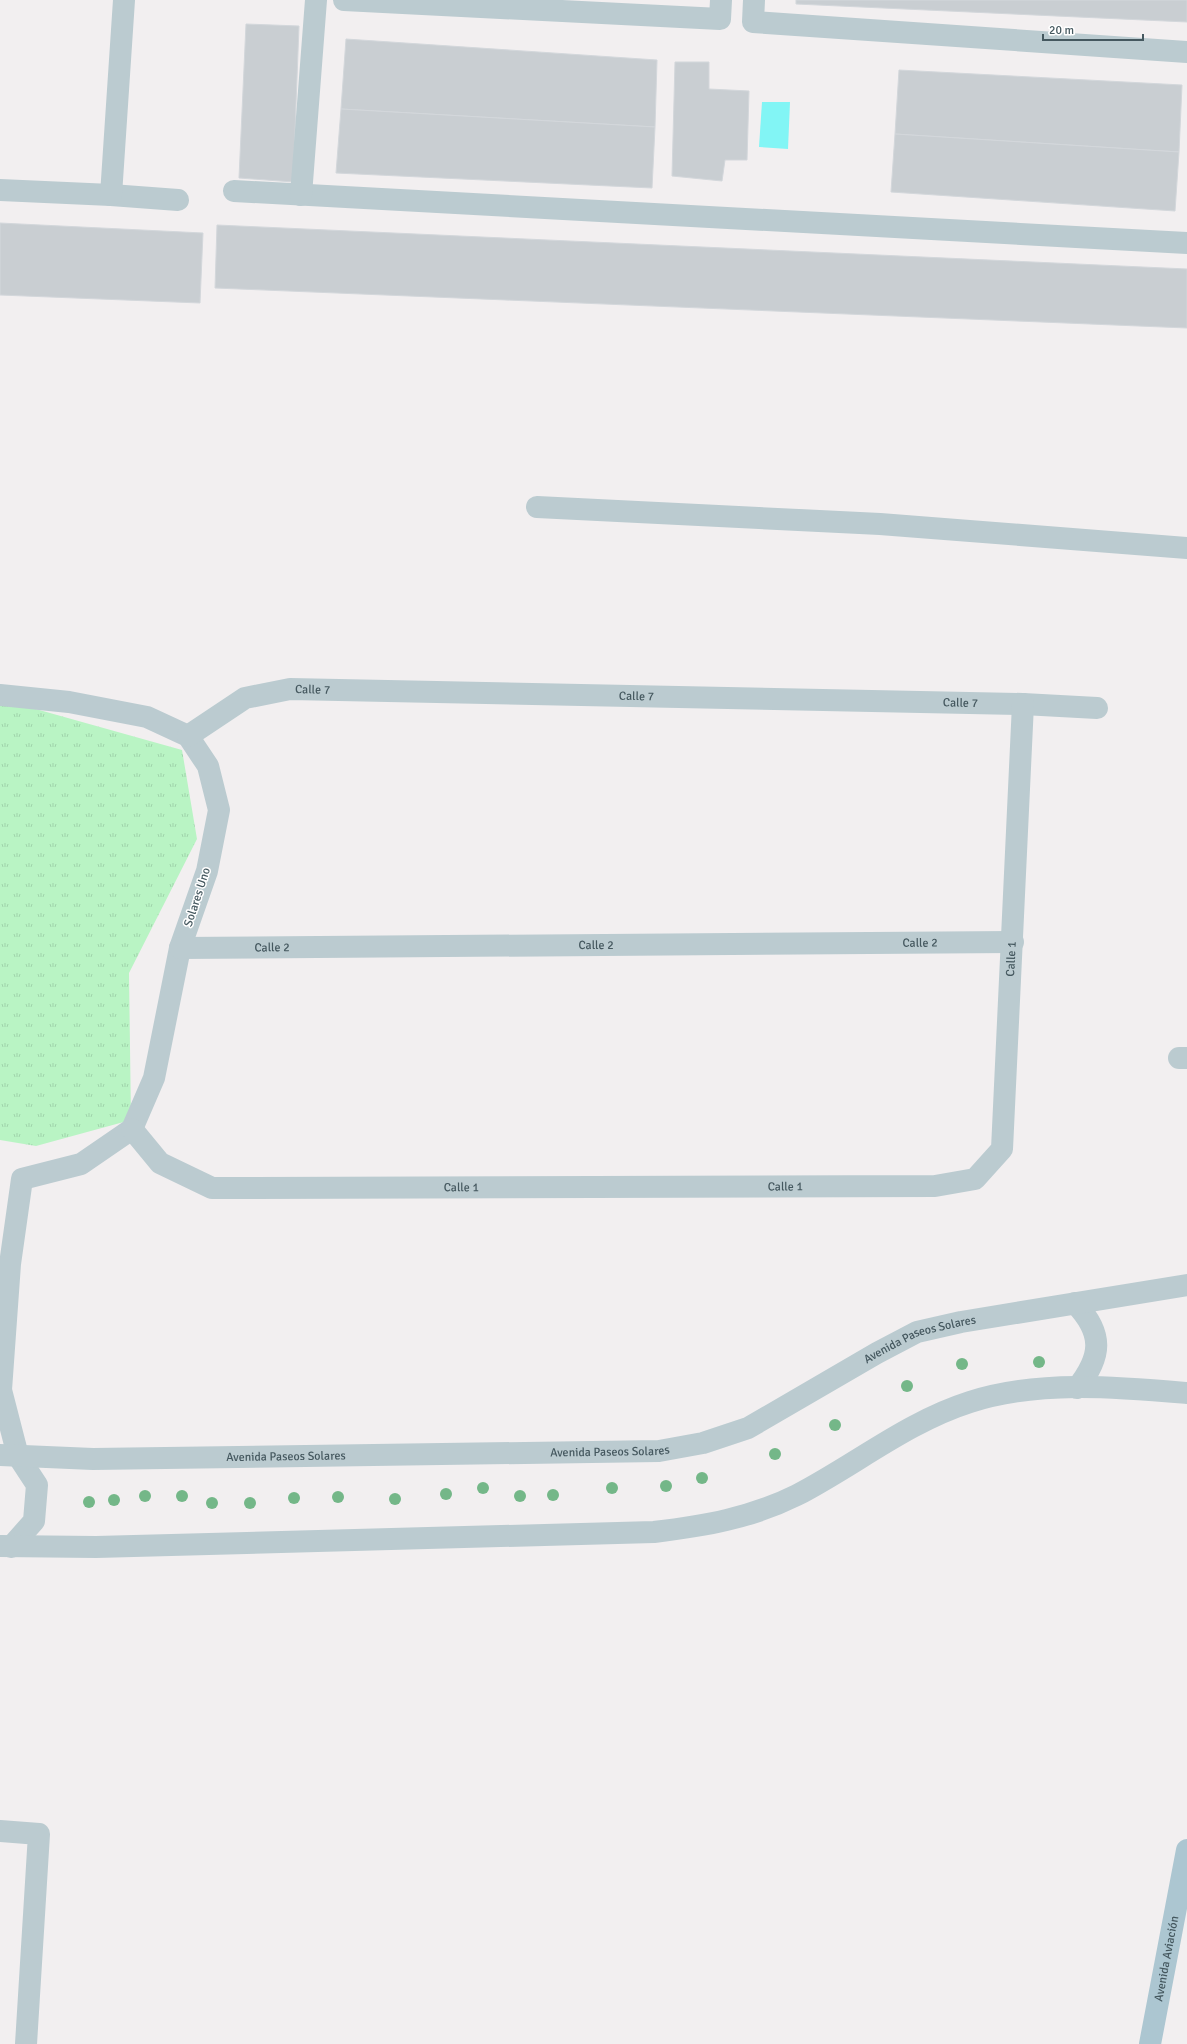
<svg xmlns="http://www.w3.org/2000/svg" width="1187" height="2044" viewBox="0 0 1187 2044" font-family="Signika,sans-serif">
  <defs>
    <pattern id="park-tufts" width="24" height="20" patternUnits="userSpaceOnUse"><rect width="24" height="20" fill="#b9f4c4"/><path d="M3 7l-1-3M5 7V3M7 7l1-3M15 17l-1-3M17 17v-4M19 17l1-3" fill="none" stroke="#a0d3ab"/></pattern>
  </defs>
  <rect width="100%" height="100%" fill="#f2eff0"/>
  <polygon fill="url(#park-tufts)" points="0,699 182,750 197,839 129,973 131,1120 36,1146 0,1140"/>
  <polygon fill="#82f5f5" points="762,102 790,102 788,149 759,147"/>
  <g fill="#c9ced2" stroke="#d3d7db">
    <polygon points="796,0 1187,0 1187,22 796,4"/>
    <polygon points="246,24 299,26 293,182 239,178"/>
    <polygon points="346,39 657,60 655,127 341,109"/>
    <polygon points="675,62 709,62 709,89 749,91 747,160 725,160 722,181 672,176"/>
    <polygon points="899,70 1182,85 1179,152 895,134"/>
    <polygon points="341,109 655,127 652,188 336,173"/>
    <polygon points="895,134 1179,152 1175,211 891,192"/>
    <polygon points="0,223 203,233 200,303 0,295"/>
    <polygon points="217,225 1187,269 1187,328 215,288"/>
  </g>
  <g fill="none" stroke-linecap="round" stroke-linejoin="round">
    <g stroke="#bbcbd0" stroke-width="22">
      <polyline points="344,0 720,19 721,0"/>
      <polyline points="754,0 753,22 1187,52"/>
      <polyline points="0,190 111,195 178,200"/>
      <polyline points="234,191 1187,243"/>
      <polyline points="111,195 124,0"/>
      <polyline points="301,195 316,0"/>
      <polyline points="537,507 880,524 1187,548"/>
      <polyline points="0,695 69,702 147,717 188,736 208,766 219,810 207,871 180,948 154,1078 132,1129 81,1164 22,1179 10,1264 1,1390 18,1456 37,1485 34,1521 11,1547"/>
      <path id="s1" d="M 188,736 L 245,698 L 290,689 L 1023,704 L 1097,708"/>
      <path id="s2" d="M 180,948 L 1013,942"/>
      <polyline points="1179,1058 1187,1058"/>
      <path id="s3" d="M 132,1129 L 160,1163 L 212,1188 L 935,1186 L 975,1179 L 1002,1149 L 1023,704"/>
      <path d="M 1075,1303 C 1104,1334 1102,1356 1077,1388"/>
      <path id="s4" d="M 0,1455 L 93,1459 L 659,1451 L 703,1443 L 748,1428 L 877,1353 L 917,1332 L 961,1322 L 1187,1285"/>
      <path d="M 0,1546 L 96,1547 L 654,1532 C 704,1526 751,1518 797,1495 C 855,1465 907,1422 970,1402 C 1038,1380 1117,1387 1187,1393"/>
      <polyline points="0,1831 39,1834 26,2044"/>
    </g>
    <path stroke="#acc6d1" stroke-width="22" id="s5" d="M 1150,2044 L 1187,1850"/>
  </g>
  <g fill="#74b788">
    <circle cx="1039" cy="1362" r="6"/>
    <circle cx="962" cy="1364" r="6"/>
    <circle cx="907" cy="1386" r="6"/>
    <circle cx="835" cy="1425" r="6"/>
    <circle cx="775" cy="1454" r="6"/>
    <circle cx="702" cy="1478" r="6"/>
    <circle cx="666" cy="1486" r="6"/>
    <circle cx="483" cy="1488" r="6"/>
    <circle cx="612" cy="1488" r="6"/>
    <circle cx="446" cy="1494" r="6"/>
    <circle cx="553" cy="1495" r="6"/>
    <circle cx="145" cy="1496" r="6"/>
    <circle cx="182" cy="1496" r="6"/>
    <circle cx="520" cy="1496" r="6"/>
    <circle cx="338" cy="1497" r="6"/>
    <circle cx="294" cy="1498" r="6"/>
    <circle cx="395" cy="1499" r="6"/>
    <circle cx="114" cy="1500" r="6"/>
    <circle cx="89" cy="1502" r="6"/>
    <circle cx="212" cy="1503" r="6"/>
    <circle cx="250" cy="1503" r="6"/>
  </g>
  <g text-anchor="middle" stroke-width="3" stroke-linejoin="round" paint-order="stroke">
    <g font-size="12" fill="#45585f" stroke="#fff">
      <text dy="4" stroke="none"><textPath href="#s1" startOffset="137">Calle 7</textPath></text>
      <text dy="4" stroke="none"><textPath href="#s1" startOffset="461">Calle 7</textPath></text>
      <text dy="4" stroke="none"><textPath href="#s1" startOffset="785">Calle 7</textPath></text>
      <text transform="translate(197 897) rotate(-72)" y="4">Solares Uno</text>
      <text dy="4" stroke="none"><textPath href="#s2" startOffset="740">Calle 2</textPath></text>
      <text dy="4" stroke="none"><textPath href="#s2" startOffset="416">Calle 2</textPath></text>
      <text dy="4" stroke="none"><textPath href="#s2" startOffset="92">Calle 2</textPath></text>
      <text dy="4" stroke="none"><textPath href="#s3" startOffset="1096">Calle 1</textPath></text>
      <text dy="4" stroke="none"><textPath href="#s3" startOffset="675">Calle 1</textPath></text>
      <text dy="4" stroke="none"><textPath href="#s3" startOffset="351">Calle 1</textPath></text>
      <text dy="4" stroke="none"><textPath href="#s4" startOffset="946">Avenida Paseos Solares</textPath></text>
      <text dy="4" stroke="none"><textPath href="#s4" startOffset="610">Avenida Paseos Solares</textPath></text>
      <text dy="4" stroke="none"><textPath href="#s4" startOffset="286">Avenida Paseos Solares</textPath></text>
      <text dy="4" stroke="none"><textPath href="#s5" startOffset="87">Avenida Aviación</textPath></text>
    </g>
  </g>
  <path d="M1043 34v6h100v-6" fill="none" stroke="#45585f" stroke-width="2"/>
  <text x="1049" y="34" font-size="12" fill="#45585f" stroke="#ffffff" stroke-width="3" paint-order="stroke">20 m</text>
</svg>
